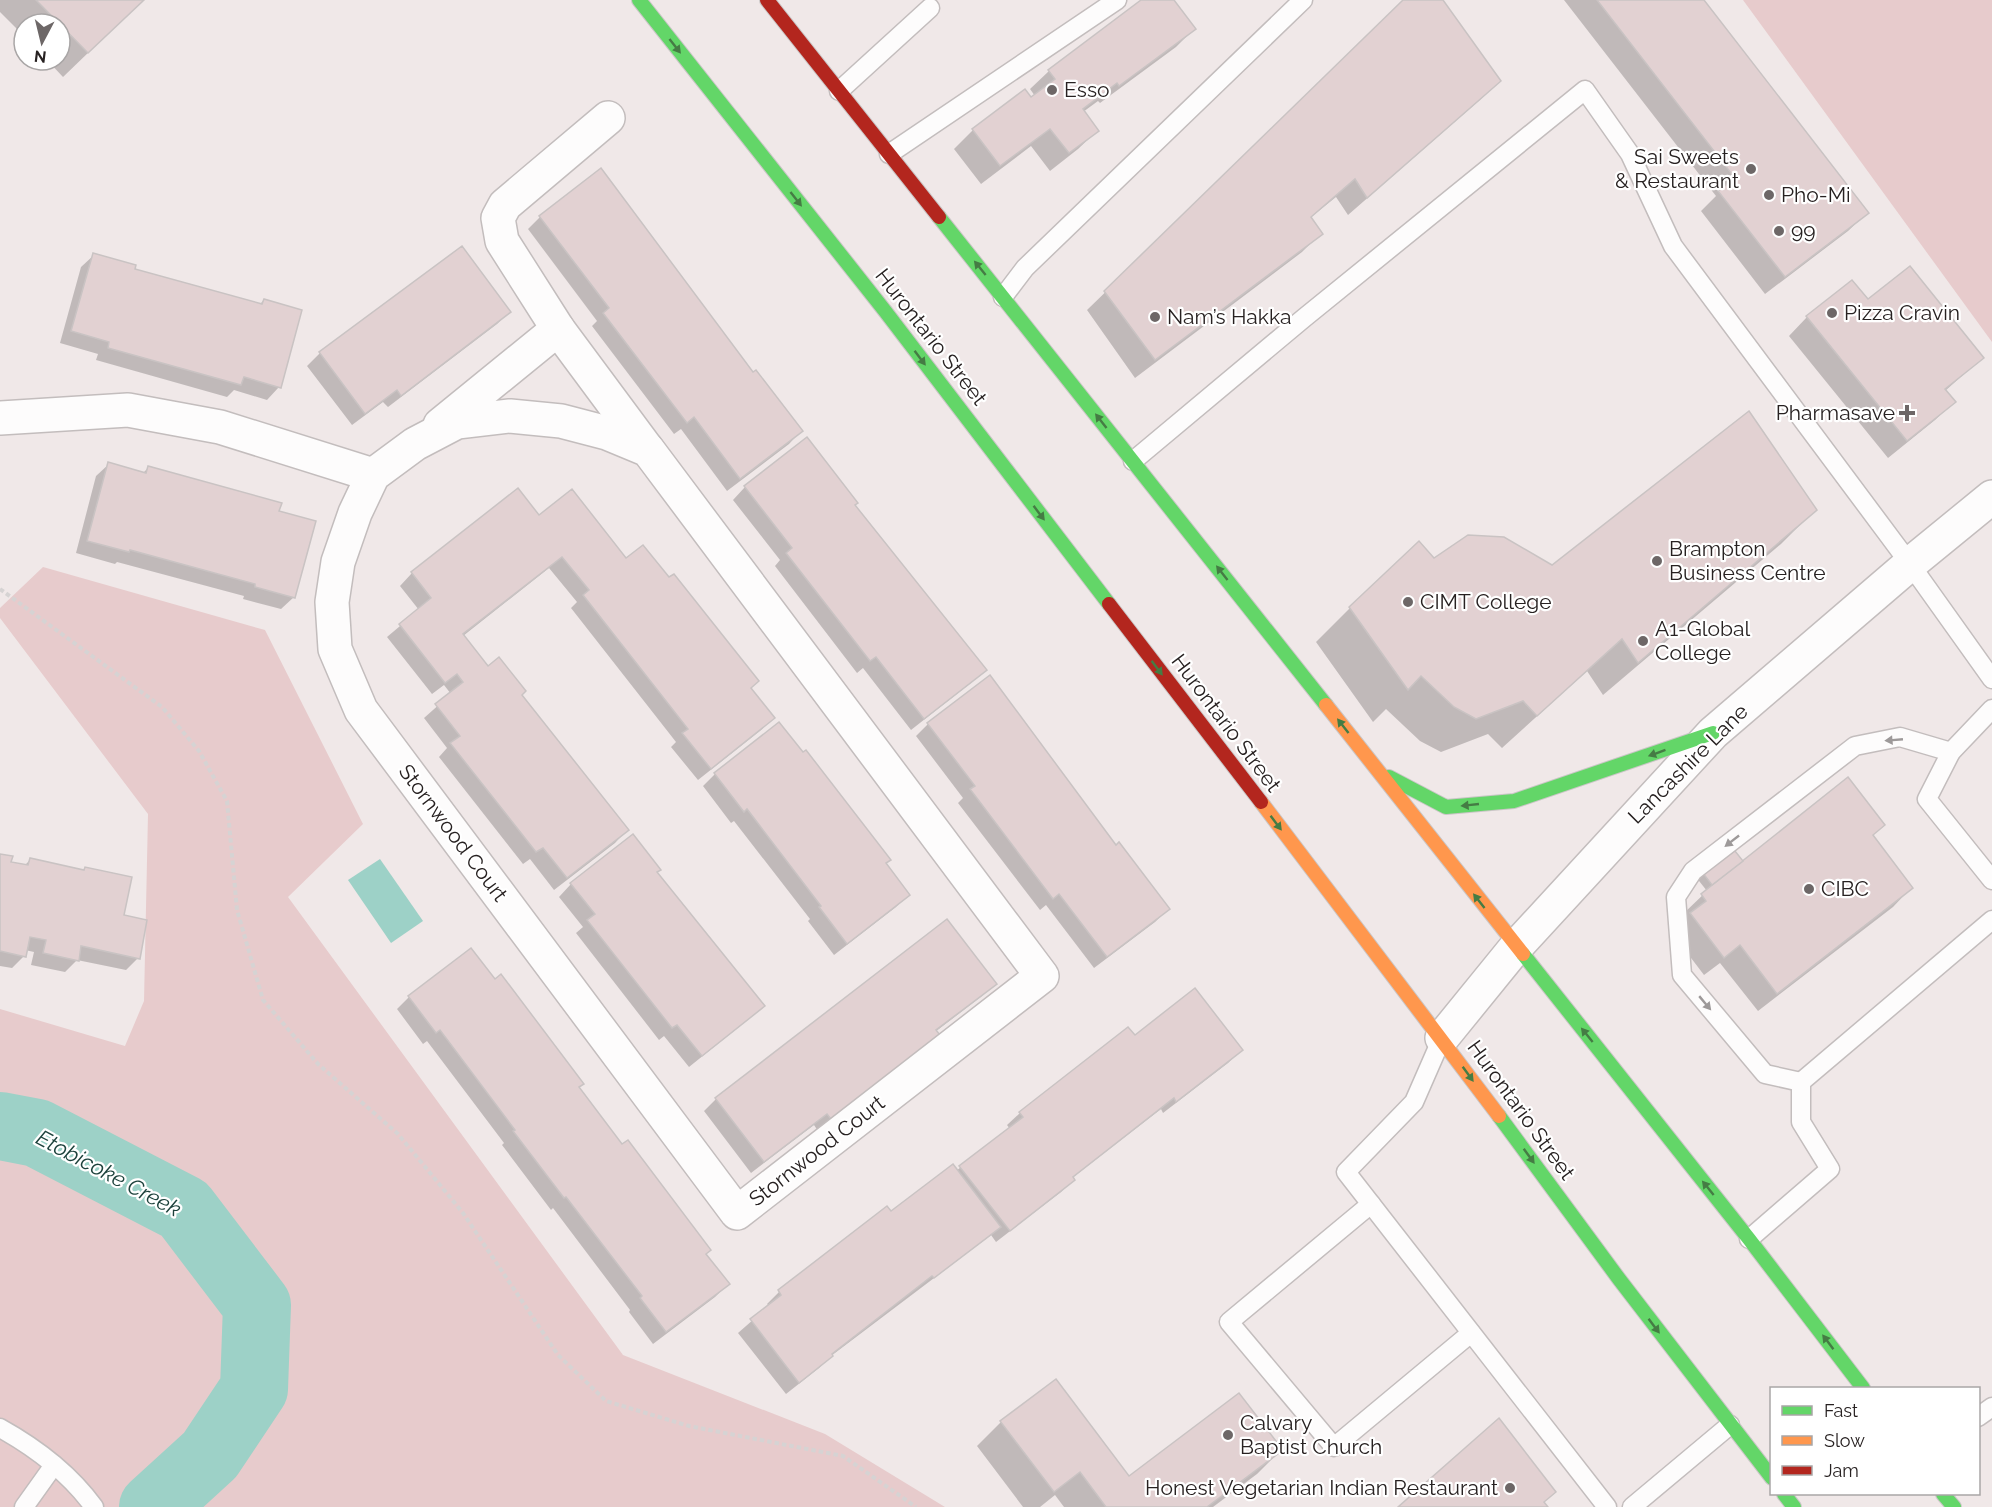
<svg xmlns="http://www.w3.org/2000/svg" width="1992" height="1507" viewBox="0 0 1992 1507" font-family="Raleway,sans-serif">
  <rect width="100%" height="100%" fill="#f0e8e8"/>
  <g fill="#e7cbcc">
    <polygon points="1743,0 1992,0 1992,342"/>
    <polygon points="43,567 265,630 363,824 288,897 623,1355 825,1434 945,1507 0,1507 0,1009 125,1046 144,1001 148,814 0,618 0,608"/>
  </g>
  <polygon fill="#9dd1c7" points="380,859 423,921 391,943 348,880"/>
  <g fill="#0003">
    <polygon points="0,0 143,0 63,77 47,60 60,60 60,24 24,24 24,36 0,12"/>
    <polygon points="1143,0 1172,0 1194,29 1176,47 1100,103 1098,101 1083,112 1097,131 1078,149 1050,171 1031,146 981,184 954,149 973,130 1025,91 1030,99 1035,96 1030,89 1049,71"/>
    <polygon points="1406,0 1441,0 1499,81 1481,99 1348,215 1336,197 1310,218 1321,233 1302,252 1135,378 1087,310"/>
    <polygon points="1564,0 1702,0 1867,213 1848,231 1765,294 1701,211 1716,196"/>
    <polygon points="540,217 753,374 801,431 789,444 727,491 681,429 674,434 592,326 597,321 528,229"/>
    <polygon points="461,248 509,312 497,324 388,407 383,402 352,425 307,366 320,353"/>
    <polygon points="94,255 133,270 259,305 264,300 279,387 267,400 234,390 227,397 96,360 98,354 60,343 81,267"/>
    <polygon points="1868,301 1982,358 1945,391 1954,402 1935,420 1888,458 1789,336 1807,317"/>
    <polygon points="109,464 143,473 148,468 278,512 294,597 281,609 243,599 244,596 117,562 115,564 76,553 96,476"/>
    <polygon points="745,487 853,505 985,670 972,682 911,730 863,668 857,673 775,566 780,560 733,500"/>
    <polygon points="518,490 539,517 626,560 750,688 773,718 761,730 698,780 671,747 676,742 571,608 577,602 549,568 463,636 627,830 615,843 554,890 530,859 523,864 439,757 447,748 424,718 451,694 444,685 432,694 387,637 419,610 400,586 412,573"/>
    <polygon points="1815,510 1781,544 1603,695 1587,671 1502,748 1488,734 1441,752 1420,741 1386,709 1373,722 1316,642 1350,608 1434,560 1552,567"/>
    <polygon points="928,724 1168,909 1155,922 1094,968 1046,905 1040,910 958,803 963,798 916,736"/>
    <polygon points="715,774 885,864 908,894 896,907 834,955 808,921 810,919 734,821 731,823 703,786"/>
    <polygon points="1872,836 1911,888 1893,907 1758,1011 1720,963 1704,975 1672,933 1683,914 1707,891 1688,867 1735,867"/>
    <polygon points="0,855 10,863 24,866 30,860 83,871 86,868 122,916 138,958 126,970 77,960 65,972 31,965 34,952 25,950 24,956 12,968 0,966"/>
    <polygon points="656,873 763,1006 750,1018 689,1067 664,1036 659,1040 576,933 583,927 559,897 571,884"/>
    <polygon points="995,983 982,996 935,1032 938,1035 818,1131 814,1125 751,1173 704,1111 716,1099"/>
    <polygon points="409,997 582,1084 578,1088 728,1284 715,1297 653,1344 629,1312 630,1310 553,1208 551,1210 502,1145 504,1143 427,1041 423,1044 397,1009"/>
    <polygon points="1128,1029 1134,1037 1241,1050 1228,1063 1163,1113 1161,1109 1072,1178 1073,1180 1061,1192 996,1242 991,1235 831,1356 819,1368 786,1394 738,1333 769,1306 767,1304 779,1292 887,1208 891,1214 956,1171 1010,1129 1007,1125 1020,1113"/>
    <polygon points="1001,1422 1129,1478 1281,1450 1257,1474 1213,1507 1064,1507 1055,1495 1040,1507 1023,1507 977,1446"/>
  </g>
  <g fill="none" stroke-linecap="round" stroke-linejoin="round">
    <polyline stroke="#9dd1c7" stroke-width="68" points="0,1126 37,1133 184,1209 257,1305 254,1389 210,1455 153,1507"/>
  </g>
  <g fill="#e2d1d2" stroke="#c9c3c3" stroke-width="1.5">
    <polygon points="36,0 144,0 88,53"/>
    <polygon points="1141,0 1174,0 1196,29 1119,86 1117,83 1083,109 1099,131 1069,153 1050,129 1000,166 972,129 1025,89 1031,97 1055,79 1048,70"/>
    <polygon points="1403,0 1443,0 1501,81 1367,198 1355,179 1311,217 1323,234 1155,360 1104,291"/>
    <polygon points="1597,0 1704,0 1869,213 1785,277 1718,191 1735,178"/>
    <polygon points="601,168 753,372 756,370 803,431 740,479 694,417 687,423 603,313 609,308 539,216"/>
    <polygon points="462,246 511,312 401,396 397,390 365,414 319,352"/>
    <polygon points="93,253 136,265 135,269 262,304 264,299 302,310 281,388 244,377 241,385 108,348 109,342 71,331"/>
    <polygon points="1910,266 1984,358 1945,389 1956,402 1907,441 1806,316 1852,280 1868,299"/>
    <polygon points="1749,411 1817,510 1638,663 1622,639 1537,716 1523,701 1476,719 1454,707 1421,676 1408,690 1349,607 1419,541 1434,558 1468,535 1504,537 1552,565"/>
    <polygon points="807,437 858,503 855,505 987,670 924,719 876,657 870,661 786,553 792,548 744,486"/>
    <polygon points="108,462 146,473 148,466 282,503 279,511 316,521 295,598 255,587 255,584 130,550 129,552 87,541"/>
    <polygon points="518,488 539,515 572,489 626,558 643,545 669,577 674,574 759,681 751,688 775,718 711,769 682,733 688,729 583,595 589,590 562,557 463,634 488,666 499,657 526,691 522,695 629,830 567,878 543,848 536,852 450,743 460,736 435,704 463,682 457,674 445,683 399,624 431,598 411,572"/>
    <polygon points="990,675 1116,845 1119,842 1170,909 1107,957 1059,894 1053,899 970,789 975,786 927,723"/>
    <polygon points="779,722 803,752 806,750 891,860 886,863 910,895 847,944 819,907 821,906 747,809 744,812 714,773"/>
    <polygon points="1848,777 1885,825 1873,835 1913,888 1777,994 1740,945 1724,958 1690,913 1706,901 1701,894"/>
    <polygon points="633,834 661,870 657,872 765,1006 702,1056 677,1025 672,1028 587,920 595,914 570,883"/>
    <polygon points="1723,836 1743,861 1712,885 1693,860"/>
    <polygon points="0,854 13,856 11,862 28,865 30,858 84,870 85,867 132,877 124,915 147,920 140,959 81,946 79,961 43,953 46,940 30,937 26,957 0,951"/>
    <polygon points="947,919 997,984 936,1030 940,1035 831,1119 827,1114 764,1162 715,1098"/>
    <polygon points="471,948 495,979 501,974 584,1084 579,1087 622,1144 628,1140 711,1250 706,1254 730,1284 666,1332 640,1298 642,1296 566,1197 564,1198 513,1131 515,1130 440,1030 436,1033 408,996"/>
    <polygon points="1195,988 1243,1050 1176,1102 1174,1098 1073,1177 1075,1180 1010,1231 959,1166 1023,1117 1019,1112 1128,1027 1135,1035"/>
    <polygon points="953,1164 1001,1227 934,1278 932,1276 832,1354 833,1356 799,1383 750,1319 781,1295 778,1290 887,1206 891,1211"/>
    <polygon points="1056,1379 1129,1476 1239,1393 1283,1450 1207,1507 1106,1507 1080,1472 1054,1492 1000,1421"/>
    <polygon points="1499,1418 1556,1492 1544,1502 1548,1507 1398,1507"/>
  </g>
  <g fill="none" stroke-linecap="round" stroke-linejoin="round">
    <g stroke="#c3bdbd" stroke-width="21">
      <g id="lane">
        <polyline points="839,91 930,8"/>
        <polyline points="889,154 1117,0"/>
        <polyline points="1003,297 1025,268 1303,0"/>
        <polyline points="1133,461 1304,318 1585,90 1630,154 1673,246 1910,564 1992,679"/>
        <polyline points="1992,709 1951,752 1927,799 1992,880"/>
        <polyline points="1442,1038 1414,1102 1346,1172 1607,1507"/>
        <polyline points="1801,1082 1765,1074 1682,975 1676,897 1693,871 1855,746 1900,737 1951,752"/>
        <polyline points="1371,1204 1229,1322 1334,1447 1471,1333"/>
        <polyline points="1749,1239 1830,1169 1801,1122 1801,1082 1992,920"/>
        <polyline points="1978,1417 1992,1407"/>
        <path d="M 0,1428 C 36,1448 70,1474 94,1507"/>
        <polyline points="24,1507 54,1465"/>
        <polyline points="1632,1507 1730,1425"/>
      </g>
    </g>
    <g stroke="#c3bdbd" stroke-width="36">
      <g id="street">
        <polyline points="608,118 505,205 498,218 502,241 558,329 647,449"/>
        <polygon points="510,416 561,421 607,433 648,450 1042,976 737,1213 361,710 335,649 332,602 338,562 355,513 373,475 415,444 457,422"/>
        <polyline points="0,418 128,410 220,427 373,475"/>
        <polyline points="440,425 558,329"/>
        <polyline points="1442,1038 1516,947 1713,733 1910,564 1992,497"/>
      </g>
    </g>
    <g stroke="#cac6c6" stroke-width="16">
      <g id="fast">
        <polyline points="639,0 885,311 1109,604"/>
        <polyline points="939,217 1326,705"/>
        <polyline points="1389,777 1446,807 1514,801 1713,733"/>
        <polyline points="1523,954 1749,1239 1863,1388"/>
        <polyline points="1499,1116 1619,1279 1772,1478"/>
        <polyline points="1784,1494 1794,1507"/>
        <polyline points="1943,1494 1954,1507"/>
      </g>
    </g>
    <g stroke="#cac6c6" stroke-width="16">
      <g id="slow">
        <polyline points="1326,705 1523,954"/>
        <polyline points="1261,802 1499,1116"/>
      </g>
    </g>
    <g stroke="#cac6c6" stroke-width="16">
      <g id="jam">
        <polyline points="767,0 939,217"/>
        <polyline points="1109,604 1261,802"/>
      </g>
    </g>
    <polyline stroke="#d6d3d3" stroke-width="4" stroke-dasharray="4.5 3" stroke-linecap="butt" points="0,589 162,707 199,751 227,801 237,910 263,1000 318,1064 398,1134 463,1213 558,1355 606,1401 689,1426 843,1456 916,1507"/>
    <use href="#lane" stroke="#fdfcfc" stroke-width="18"/>
    <use href="#street" stroke="#fdfcfc" stroke-width="33"/>
    <use href="#fast" stroke="#63d668" stroke-width="14"/>
    <use href="#slow" stroke="#ff974d" stroke-width="14"/>
    <use href="#jam" stroke="#b3261e" stroke-width="14"/>
  </g>
  <defs><path id="oneway-solid" d="M-6-.8H1V-3.2L6.5 0L1 3.2V.8H-6Z" transform="scale(1.5)"/></defs>
  <g fill="#457c44">
    <use href="#oneway-solid" transform="translate(675 46) rotate(52)"/>
    <use href="#oneway-solid" transform="translate(796 199) rotate(52)"/>
    <use href="#oneway-solid" transform="translate(980 268) rotate(-129)"/>
    <use href="#oneway-solid" transform="translate(920 358) rotate(53)"/>
    <use href="#oneway-solid" transform="translate(1101 421) rotate(-128)"/>
    <use href="#oneway-solid" transform="translate(1039 513) rotate(53)"/>
    <use href="#oneway-solid" transform="translate(1222 573) rotate(-128)"/>
    <use href="#oneway-solid" transform="translate(1157 668) rotate(53)"/>
    <use href="#oneway-solid" transform="translate(1343 726) rotate(-128)"/>
    <use href="#oneway-solid" transform="translate(1657 753) rotate(160)"/>
    <use href="#oneway-solid" transform="translate(1470 805) rotate(174)"/>
    <use href="#oneway-solid" transform="translate(1276 823) rotate(53)"/>
    <use href="#oneway-solid" transform="translate(1479 901) rotate(-128)"/>
    <use href="#oneway-solid" transform="translate(1587 1035) rotate(-129)"/>
    <use href="#oneway-solid" transform="translate(1468 1074) rotate(54)"/>
    <use href="#oneway-solid" transform="translate(1529 1156) rotate(54)"/>
    <use href="#oneway-solid" transform="translate(1708 1188) rotate(-129)"/>
    <use href="#oneway-solid" transform="translate(1654 1326) rotate(53)"/>
    <use href="#oneway-solid" transform="translate(1828 1342) rotate(-127)"/>
  </g>
  <g fill="#9d9999">
    <use href="#oneway-solid" transform="translate(1894 740) rotate(175)"/>
    <use href="#oneway-solid" transform="translate(1732 841) rotate(142)"/>
    <use href="#oneway-solid" transform="translate(1705 1003) rotate(50)"/>
  </g>
  <g fill="#6d6767" stroke="#fff" stroke-width="2">
    <circle cx="1052" cy="90" r="6"/>
    <circle cx="1751" cy="169" r="6"/>
    <circle cx="1769" cy="195" r="6"/>
    <circle cx="1779" cy="231" r="6"/>
    <circle cx="1832" cy="313" r="6"/>
    <circle cx="1155" cy="317" r="6"/>
    <path d="M1904 404h6v6h6v6h-6v6h-6v-6h-6v-6h6z"/>
    <circle cx="1657" cy="561" r="6"/>
    <circle cx="1408" cy="602" r="6"/>
    <circle cx="1643" cy="641" r="6"/>
    <circle cx="1809" cy="889" r="6"/>
    <circle cx="1228" cy="1435" r="6"/>
    <circle cx="1510" cy="1488" r="6"/>
  </g>
  <g text-anchor="middle" stroke-width="4.5" stroke-linejoin="round" paint-order="stroke">
    <g font-size="21" fill="#272121" stroke="#fff" text-anchor="start">
      <text x="1064" y="97">Esso</text>
      <text x="1739" y="164" text-anchor="end">Sai Sweets<tspan x="1739" dy="24">&amp; Restaurant</tspan></text>
      <text x="1781" y="202">Pho-Mi</text>
      <text x="1791" y="238">99</text>
      <text x="1844" y="320">Pizza Cravin</text>
      <text x="1167" y="324">Nam’s Hakka</text>
      <text x="1895" y="420" text-anchor="end">Pharmasave</text>
      <text x="1669" y="556">Brampton<tspan x="1669" dy="24">Business Centre</tspan></text>
      <text x="1420" y="609">CIMT College</text>
      <text x="1655" y="636">A1-Global<tspan x="1655" dy="24">College</tspan></text>
      <text x="1821" y="896">CIBC</text>
      <text x="1240" y="1430">Calvary<tspan x="1240" dy="24">Baptist Church</tspan></text>
      <text x="1498" y="1495" text-anchor="end">Honest Vegetarian Indian Restaurant</text>
    </g>
    <g font-size="21" fill="#272121" stroke="#fff">
      <text transform="translate(931 337) rotate(52)" y="7">Hurontario Street</text>
      <text transform="translate(1226 723) rotate(53)" y="7">Hurontario Street</text>
      <text transform="translate(1688 764) rotate(-45)" y="7">Lancashire Lane</text>
      <text transform="translate(453 833) rotate(53)" y="7">Stornwood Court</text>
      <text transform="translate(1521 1110) rotate(54)" y="7">Hurontario Street</text>
      <text transform="translate(817 1151) rotate(-38)" y="7">Stornwood Court</text>
    </g>
    <g font-size="22" font-style="italic" fill="#1d423c" stroke="#fff">
      <text transform="translate(109 1173) rotate(28)" y="8">Etobicoke Creek</text>
    </g>
  </g>
  <rect x="1770" y="1387" width="210" height="108" fill="#ffffff" stroke="#a9a6a6" stroke-width="1.5"/>
  <rect x="1782" y="1406" width="30" height="9" fill="#63d668" stroke="#a9a6a6" stroke-width="1.5"/>
  <text x="1824" y="1417" font-size="18" fill="#272121">Fast</text>
  <rect x="1782" y="1436" width="30" height="9" fill="#ff974d" stroke="#a9a6a6" stroke-width="1.5"/>
  <text x="1824" y="1447" font-size="18" fill="#272121">Slow</text>
  <rect x="1782" y="1466" width="30" height="9" fill="#b3261e" stroke="#a9a6a6" stroke-width="1.5"/>
  <text x="1824" y="1477" font-size="18" fill="#272121">Jam</text>
  <g transform="translate(42 42) rotate(187)"><circle r="28" fill="#ffffff" stroke="#a9a6a6" stroke-width="1.5"/>
  <path d="M0-4.5L10 22L0 15L-10 22Z" fill="#6d6767"/>
  <text y="-9" font-size="16" font-weight="bold" text-anchor="middle" fill="#272121">N</text>
  </g>
</svg>
